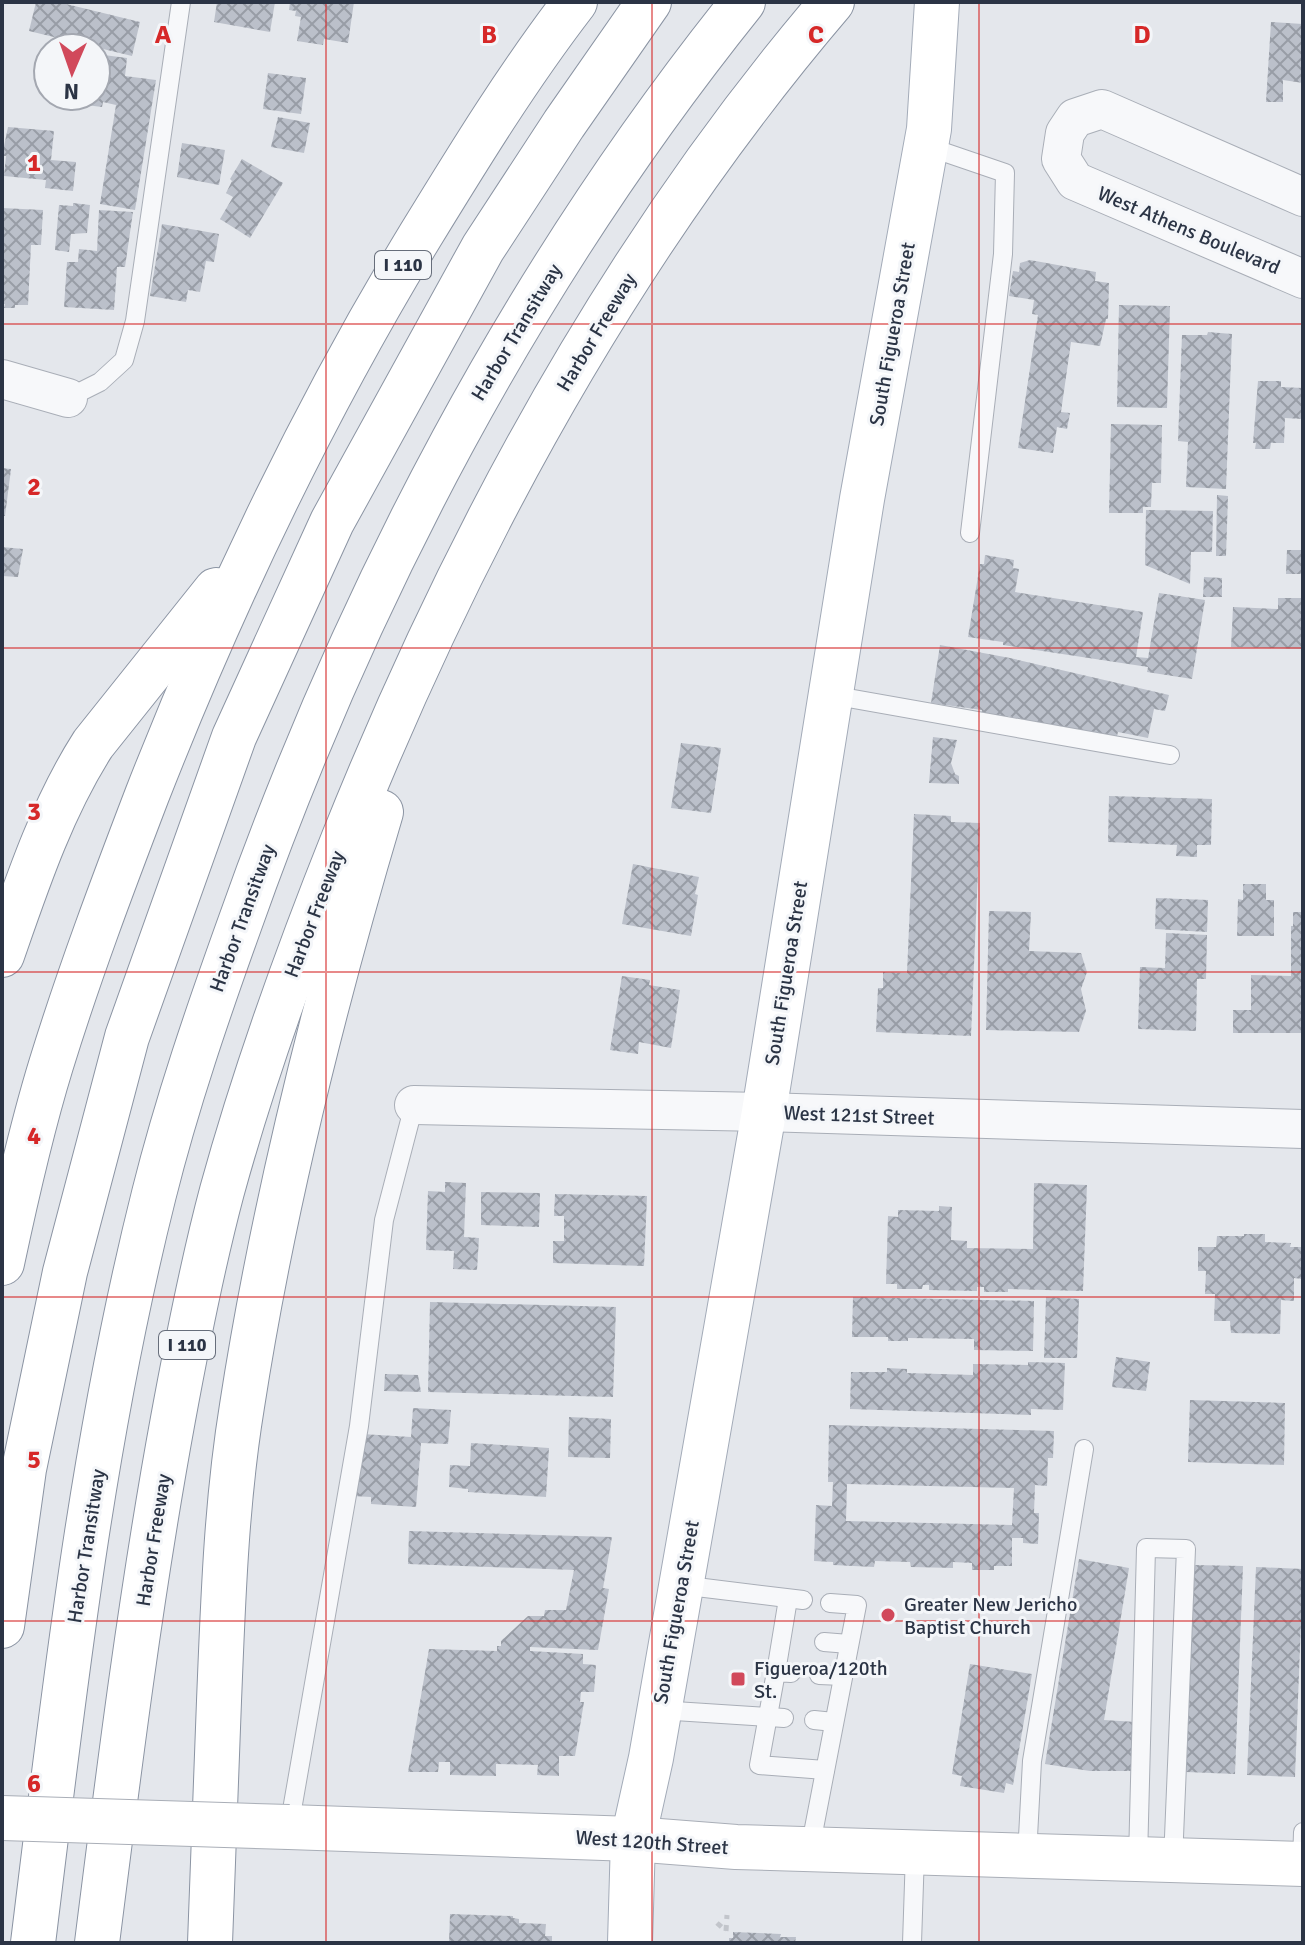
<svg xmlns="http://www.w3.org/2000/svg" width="1305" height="1945" viewBox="0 0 1305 1945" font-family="Signika,sans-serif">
  <defs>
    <pattern id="building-cross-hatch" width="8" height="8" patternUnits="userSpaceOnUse" patternTransform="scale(2)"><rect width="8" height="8" fill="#bbc0ca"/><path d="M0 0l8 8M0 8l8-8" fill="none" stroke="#989da6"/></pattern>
  </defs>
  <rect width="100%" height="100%" fill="#e4e7ec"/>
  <g fill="url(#building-cross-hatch)" fill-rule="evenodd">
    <polygon points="36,2 58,2 140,22 132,56 29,31"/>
    <polygon points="217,2 275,2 270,32 214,22"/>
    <polygon points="290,2 354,2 348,43 324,39 323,45 297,41 301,17 295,16 296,11 289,10"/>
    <polygon points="1271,22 1303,24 1303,83 1283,80 1283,102 1266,102"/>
    <polygon points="96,54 127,58 125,76 156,80 135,210 100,204 116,105 103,102 102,107 46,100 46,96 96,96"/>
    <polygon points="268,73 306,78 301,114 263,109"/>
    <polygon points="278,117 310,123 304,153 271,147"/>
    <polygon points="8,127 54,131 51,160 76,162 73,191 45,188 46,180 4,176 6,156 2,156"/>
    <polygon points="182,143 225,150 219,185 177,177"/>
    <polygon points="242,159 283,183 250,238 220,219 233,197 226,193 232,181 230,179"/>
    <polygon points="73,203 90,205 87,233 71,234 69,252 55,250 59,205 73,206"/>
    <polygon points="2,208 43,210 41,245 31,245 28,305 15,305 15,308 4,308 5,304 2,304"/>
    <polygon points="99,210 133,212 125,267 117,267 114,310 64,307 67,262 78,262 79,249 97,251"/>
    <polygon points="162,224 219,234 214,262 206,261 200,292 188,290 186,302 150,296"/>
    <polygon points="1030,260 1096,272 1095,281 1109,283 1108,319 1106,319 1100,346 1071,342 1061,412 1070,413 1067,429 1057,427 1053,453 1018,448 1038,315 1032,314 1034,300 1009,296 1013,271 1019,272 1020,263"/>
    <polygon points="1119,305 1170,306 1167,408 1117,407"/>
    <polygon points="1208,332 1232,334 1226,489 1186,487 1188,442 1178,441 1182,335 1207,335"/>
    <polygon points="1258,381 1281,381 1281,387 1303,388 1303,419 1285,418 1284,443 1271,443 1270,449 1255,449 1256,443 1253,443"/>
    <polygon points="1111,424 1162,425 1161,483 1152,483 1151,507 1143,507 1143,513 1109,513"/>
    <polygon points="2,468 11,469 5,516 2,516"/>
    <polygon points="1217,495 1228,496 1226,556 1216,556"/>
    <polygon points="1146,510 1213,511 1212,552 1191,552 1190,584 1145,565"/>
    <polygon points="2,547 23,549 18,577 2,576"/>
    <polygon points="1287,550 1303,550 1303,574 1286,574"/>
    <polygon points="985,555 1014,560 1013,568 1019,569 1015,592 1143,612 1136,657 1148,658 1159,593 1205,600 1192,679 1147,672 1148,667 1003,645 1003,642 968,637 980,564 984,564"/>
    <polygon points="1204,577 1222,578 1222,597 1203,597"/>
    <polygon points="1278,598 1303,598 1303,649 1231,647 1233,607 1278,609"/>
    <polygon points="940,645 1010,658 1169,695 1165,711 1154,709 1148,738 1118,732 1117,736 1105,734 1104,738 1008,716 1007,719 981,715 982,710 931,703"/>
    <polygon points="933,737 957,740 951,763 955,774 959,776 959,784 929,783"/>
    <polygon points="681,743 721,748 711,813 671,808"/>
    <polygon points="1109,796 1212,799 1211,845 1197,845 1197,857 1176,856 1177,845 1108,842"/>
    <polygon points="914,814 951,816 951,822 980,823 971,1036 876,1032 878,988 883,988 883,972 907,973"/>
    <polygon points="633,864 699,877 695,894 698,895 691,936 622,924"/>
    <polygon points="1243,884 1266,884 1266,900 1274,900 1274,936 1237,936 1238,899 1243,900"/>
    <polygon points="1156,898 1208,900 1207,932 1155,929"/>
    <polygon points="989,911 1031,912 1029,951 1081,953 1087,972 1081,989 1086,1011 1079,1032 986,1030"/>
    <polygon points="1293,912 1303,912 1303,1033 1233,1033 1233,1010 1251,1010 1251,975 1291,976 1291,926 1293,926"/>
    <polygon points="1166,933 1207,935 1206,979 1197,979 1196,1031 1138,1029 1140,967 1165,968"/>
    <polygon points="622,976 650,980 649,985 680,990 671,1048 639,1042 638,1054 610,1050"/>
    <polygon points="445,1182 466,1183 464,1237 479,1238 477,1270 453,1269 454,1251 426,1250 428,1191 445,1192"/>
    <polygon points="1034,1183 1087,1185 1083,1291 1008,1289 1008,1292 984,1292 984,1287 977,1287 977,1291 929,1290 929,1285 923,1285 922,1289 897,1289 897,1284 886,1284 888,1216 898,1217 898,1210 939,1211 939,1206 952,1207 951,1240 967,1241 967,1248 1033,1249"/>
    <polygon points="481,1192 540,1193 539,1227 481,1225"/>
    <polygon points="555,1194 647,1196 644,1266 553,1263 553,1241 564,1241 564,1216 554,1216"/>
    <polygon points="1244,1234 1265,1234 1265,1242 1291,1243 1290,1247 1303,1247 1302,1279 1294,1278 1294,1301 1281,1300 1280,1334 1231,1333 1230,1321 1214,1321 1215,1294 1205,1294 1206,1271 1198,1271 1198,1247 1216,1247 1217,1236 1244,1236"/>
    <polygon points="853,1297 1034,1301 1033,1351 974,1350 974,1339 908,1338 908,1341 888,1341 888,1337 852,1337"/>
    <polygon points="1046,1297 1079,1299 1077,1358 1044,1358"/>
    <polygon points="430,1302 616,1307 613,1397 428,1392"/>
    <polygon points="1116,1357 1150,1362 1146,1391 1112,1387"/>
    <polygon points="1028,1362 1065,1363 1063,1410 1031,1409 1031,1415 850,1409 851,1372 887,1372 887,1368 907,1369 907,1373 973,1375 973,1364 1028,1365"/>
    <polygon points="385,1374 418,1375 421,1392 384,1391"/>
    <polygon points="1190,1400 1285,1403 1284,1465 1188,1462"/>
    <polygon points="413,1408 451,1410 448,1444 421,1443 416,1507 371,1504 371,1497 353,1496 362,1434 411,1437"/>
    <polygon points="569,1417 611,1419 610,1458 568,1457"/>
    <path d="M 829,1425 L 1054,1431 L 1053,1458 L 1048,1458 L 1047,1486 L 1035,1485 L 1034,1513 L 1039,1513 L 1038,1544 L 1023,1543 L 1023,1538 L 1012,1538 L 1012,1566 L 994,1566 L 994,1570 L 972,1570 L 972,1563 L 953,1562 L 953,1568 L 911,1567 L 910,1562 L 875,1561 L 874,1567 L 833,1565 L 833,1562 L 814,1561 L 816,1505 L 832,1506 L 833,1482 L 828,1482 ZM 847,1484 L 1014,1488 L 1012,1525 L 846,1521 Z"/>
    <polygon points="471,1443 549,1448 546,1497 468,1492 468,1489 449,1487 450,1465 470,1466"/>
    <polygon points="409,1531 612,1537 603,1588 609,1589 598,1650 530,1647 530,1651 583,1654 583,1664 596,1665 594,1692 581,1692 580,1702 584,1702 575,1756 559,1756 559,1776 537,1775 538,1765 496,1764 496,1776 450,1775 450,1762 439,1762 438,1772 408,1772 429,1649 497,1651 497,1646 501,1646 501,1641 528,1616 544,1616 545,1610 566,1610 574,1570 408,1564"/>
    <polygon points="1079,1559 1129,1568 1104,1720 1136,1722 1134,1771 1090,1771 1045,1764"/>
    <polygon points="1194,1565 1243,1566 1235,1774 1186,1772"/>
    <polygon points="1256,1567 1303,1569 1295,1777 1247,1775"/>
    <polygon points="970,1664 1032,1674 1013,1785 1006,1783 1004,1793 960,1786 962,1776 952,1774"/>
    <polygon points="450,1914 513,1916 513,1918 519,1919 519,1923 546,1924 545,1936 552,1936 552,1943 449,1943"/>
    <polygon points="733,1932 781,1934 780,1937 796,1937 795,1943 729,1943 729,1938 733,1938"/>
  </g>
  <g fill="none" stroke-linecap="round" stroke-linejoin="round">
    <g stroke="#a9aeb7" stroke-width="20">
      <g id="lane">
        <polyline points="926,146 1005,173 1003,254 970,533"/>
        <polyline points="68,398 100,382 124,360 135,321 181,2"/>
        <polyline points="831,695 1170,755"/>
        <polyline points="680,1585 803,1600"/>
        <polyline points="824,1642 849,1644"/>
        <polyline points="776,1672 788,1599"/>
        <polyline points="791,1673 776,1672 759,1765 825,1770"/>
        <polyline points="819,1675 843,1676"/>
        <polyline points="659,1710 784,1718"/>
        <polyline points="814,1720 834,1722"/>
        <polyline points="289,1827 359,1426 384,1220 414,1105"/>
        <polyline points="810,1849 857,1605 830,1603"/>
        <polyline points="1027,1856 1032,1761 1084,1449"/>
        <polyline points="1138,1859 1146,1548 1186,1549 1173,1861"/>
        <polyline points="1302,1864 1303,1832"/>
        <polyline points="912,1943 915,1853"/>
      </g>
    </g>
    <g stroke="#a9aeb7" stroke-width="40">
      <g id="street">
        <polyline points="1303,197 1102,109 1075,118 1065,133 1061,159 1075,181 1303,279"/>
        <polyline points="2,379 68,398"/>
        <polyline points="414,1105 764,1112 1303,1129"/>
      </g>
    </g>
    <g stroke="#a9aeb7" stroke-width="46">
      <polyline id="secondary" points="289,1827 633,1839 736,1847 1303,1864"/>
    </g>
    <g stroke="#a3abb8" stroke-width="46">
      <polyline id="primary" points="630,1943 633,1839 651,1758 764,1112 862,499 929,129 937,2"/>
    </g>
    <g stroke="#8b94a3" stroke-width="46">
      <g id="highway">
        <path d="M 2,955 C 27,883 52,808 93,744 L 216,590"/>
        <path d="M 2,1263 C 16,1197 31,1130 51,1065 C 79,974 113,884 147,795 C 223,601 312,414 420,236 C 469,156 518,76 575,2"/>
        <polyline points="2,1626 24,1469 65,1272 127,1037 234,737 332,522 483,248 564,124 649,2"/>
        <path d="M 33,1943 C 64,1692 92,1440 154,1194 C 177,1102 208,1012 240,923 C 357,592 523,276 743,2"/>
        <path d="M 97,1943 C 119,1768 141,1593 173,1419 C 187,1343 202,1266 222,1191 C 255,1071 297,955 343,840 C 463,540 621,249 832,2"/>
        <path d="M 210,1943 C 213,1862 216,1782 219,1701 C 223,1603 226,1504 242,1406 C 273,1205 323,1007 381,812"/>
      </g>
    </g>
    <g stroke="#c2c5cb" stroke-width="5" stroke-dasharray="6 6" stroke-linecap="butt">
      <polyline points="717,1923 726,1931"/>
      <polyline points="726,1931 727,1915"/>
    </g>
    <use href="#lane" stroke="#f7f8fa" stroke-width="18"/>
    <use href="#street" stroke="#f7f8fa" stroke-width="38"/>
    <use href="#secondary" stroke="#fff" stroke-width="44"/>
    <use href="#primary" stroke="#fff" stroke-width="44"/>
    <use href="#highway" stroke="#fff" stroke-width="44"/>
    <g stroke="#a9aeb7" stroke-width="46" stroke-linecap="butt">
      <polyline id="secondary-bridge" points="2,1818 289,1827"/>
    </g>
    <use href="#secondary-bridge" stroke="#fff" stroke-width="44"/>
  </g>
  <path fill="none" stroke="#d62828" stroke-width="2" stroke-opacity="0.55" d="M 326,2 L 326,1943M 652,2 L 652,1943M 979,2 L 979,1943M 2,324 L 1303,324M 2,648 L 1303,648M 2,972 L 1303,972M 2,1297 L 1303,1297M 2,1621 L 1303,1621"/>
  <g fill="#d1495b" stroke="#f4f6f9" stroke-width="3">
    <circle cx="888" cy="1615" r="8"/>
    <rect x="730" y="1671" width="16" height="16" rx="4"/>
  </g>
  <g text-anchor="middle" stroke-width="6" stroke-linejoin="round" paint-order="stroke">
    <g fill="#f4f6f9" stroke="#676e7b" stroke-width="2">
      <rect x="375" y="251" width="56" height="28" rx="6"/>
      <rect x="159" y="1331" width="56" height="28" rx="6"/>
    </g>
    <g font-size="18" font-weight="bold" fill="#2b3445">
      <text x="403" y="271">I 110</text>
      <text x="187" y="1351">I 110</text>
    </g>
    <g font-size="20" fill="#2b3445" stroke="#f4f6f9">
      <text transform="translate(1189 230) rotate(23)" y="7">West Athens Boulevard</text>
      <text transform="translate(516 332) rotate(-59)" y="7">Harbor Transitway</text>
      <text transform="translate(596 332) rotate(-59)" y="7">Harbor Freeway</text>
      <text transform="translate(892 334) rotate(-80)" y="7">South Figueroa Street</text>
      <text transform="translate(314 914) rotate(-69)" y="7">Harbor Freeway</text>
      <text transform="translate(242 918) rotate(-70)" y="7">Harbor Transitway</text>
      <text transform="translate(786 973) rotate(-81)" y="7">South Figueroa Street</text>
      <text transform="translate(859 1115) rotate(2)" y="7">West 121st Street</text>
      <text transform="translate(153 1540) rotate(-81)" y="7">Harbor Freeway</text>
      <text transform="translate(86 1546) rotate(-81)" y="7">Harbor Transitway</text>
      <text transform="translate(676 1612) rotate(-80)" y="7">South Figueroa Street</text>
      <text transform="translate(652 1842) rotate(4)" y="7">West 120th Street</text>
    </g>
    <g font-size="20" fill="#2b3445" stroke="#f4f6f9" text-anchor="start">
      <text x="904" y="1611">Greater New Jericho<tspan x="904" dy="23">Baptist Church</tspan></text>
      <text x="754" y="1675">Figueroa/120th<tspan x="754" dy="23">St.</tspan></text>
    </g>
  </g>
  <g font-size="26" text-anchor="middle" font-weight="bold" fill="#d62828" stroke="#f4f6f9" stroke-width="6" stroke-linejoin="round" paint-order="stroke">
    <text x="163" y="43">A</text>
    <text x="489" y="43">B</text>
    <text x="816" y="43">C</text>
    <text x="1142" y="43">D</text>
    <text x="34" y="171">1</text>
    <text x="34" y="495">2</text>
    <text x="34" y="820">3</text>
    <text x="34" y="1144">4</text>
    <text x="34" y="1468">5</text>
    <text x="34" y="1792">6</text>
  </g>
  <rect width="1305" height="1945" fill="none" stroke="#2b3445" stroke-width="8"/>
  <g transform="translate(72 72) rotate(182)"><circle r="38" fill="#f4f6f9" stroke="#a4a8b1" stroke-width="2"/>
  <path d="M0-6L14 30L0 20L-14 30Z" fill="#d1495b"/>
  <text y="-12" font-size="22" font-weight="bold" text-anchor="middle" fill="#2b3445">N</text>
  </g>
</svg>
